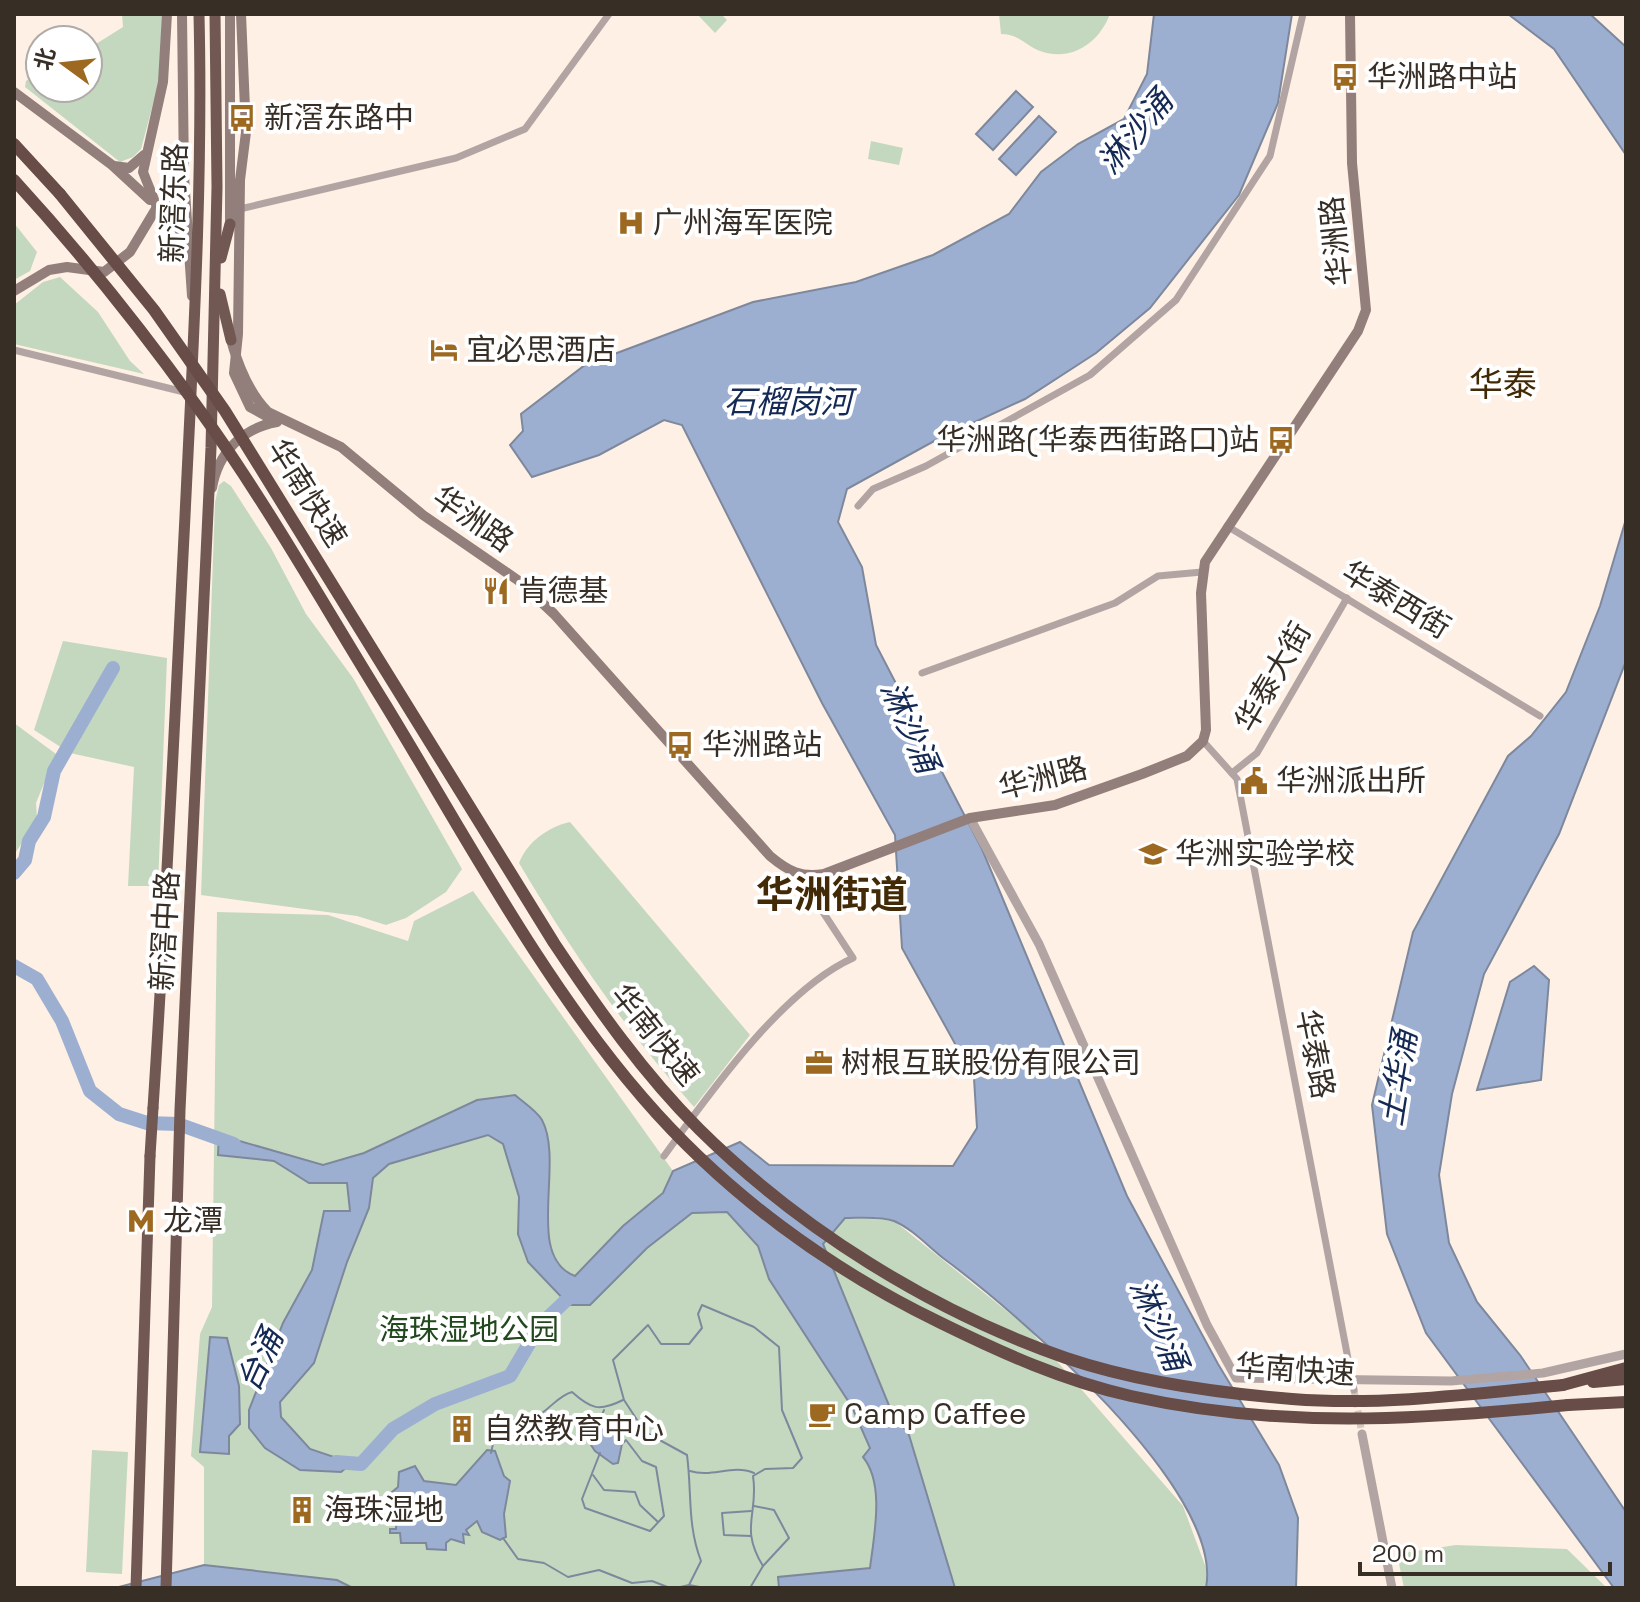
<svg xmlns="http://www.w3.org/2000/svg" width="1640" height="1602" viewBox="0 0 1640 1602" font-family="'Space Grotesk','Noto Sans SC',sans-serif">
  <rect width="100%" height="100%" fill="#fef0e4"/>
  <g fill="#c4d8c0">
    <polygon points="122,14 164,14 159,82 141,149 133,157 120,162 25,87 26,81 40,70 40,88 88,88 88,49 123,27"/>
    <polygon points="697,14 721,14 727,20 715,33"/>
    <path d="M 999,14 L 1110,14 C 1099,43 1072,62 1040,51 C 1025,45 1019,34 1001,34 Z"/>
    <polygon points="871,141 903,148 899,165 868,159"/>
    <polygon points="14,223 37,252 30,271 14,280"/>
    <polygon points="60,277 98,312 130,361 144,374 14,344 14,305 43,282"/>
    <polygon points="224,481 231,486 271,548 306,614 353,678 462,869 446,892 406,918 386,925 357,916 201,895 215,502 219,485"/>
    <polygon points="63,641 167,658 158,886 128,886 134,767 70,753 34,730"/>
    <polygon points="14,723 56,754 36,803 37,819 14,855"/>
    <path d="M 570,822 L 750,1035 L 694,1107 C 627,1032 570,949 519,863 C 527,842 548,827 570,822 Z"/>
    <polygon points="473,891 673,1171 845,1218 893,1220 1028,1328 1183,1506 1209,1576 1205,1588 353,1588 337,1580 204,1565 204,1467 191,1456 200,1334 212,1307 217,912 328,915 408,941 414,921"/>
    <polygon points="92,1450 128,1452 122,1574 86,1572"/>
    <polygon points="1456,1545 1567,1549 1607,1588 1404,1588 1397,1554"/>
  </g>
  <g fill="#9dafd0" stroke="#7e889d" stroke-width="2">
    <path d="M 1154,14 L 1292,14 L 1278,103 L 1239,195 L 1150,308 L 1096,353 L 1025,399 L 936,440 L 847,489 L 838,522 L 862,567 L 876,645 L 982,849 L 1127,1196 L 1218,1364 L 1279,1465 L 1298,1518 L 1296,1588 L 1206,1588 C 1225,1490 1015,1311 943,1258 C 928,1246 911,1228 894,1221 C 881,1216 859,1218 845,1218 L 823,1244 L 890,1408 L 909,1435 L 955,1588 L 779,1588 L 778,1577 L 870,1568 C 874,1535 885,1484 863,1457 L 870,1448 L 852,1407 L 769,1279 L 758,1246 L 727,1212 L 692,1213 L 647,1248 L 590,1305 L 569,1305 L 528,1262 L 518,1234 L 519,1197 L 503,1144 L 488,1135 L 389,1164 L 373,1178 L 369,1208 L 347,1262 L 314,1363 L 280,1402 L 281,1417 L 310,1449 L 352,1463 L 341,1472 L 300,1470 L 265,1448 L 249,1428 L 249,1410 L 283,1323 L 312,1270 L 324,1211 L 350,1211 L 347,1183 L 309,1183 L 274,1161 L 218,1155 L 219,1135 L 323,1165 L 364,1153 L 477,1100 L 515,1095 C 523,1102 537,1111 542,1120 C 565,1163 524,1257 575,1276 L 623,1226 L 663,1193 L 673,1171 L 740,1142 L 769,1165 L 953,1166 L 977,1128 L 974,1078 L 902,948 L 895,835 L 822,703 L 682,425 L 664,420 L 599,455 L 532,477 L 510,445 L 523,431 L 521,414 L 585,365 L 753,302 L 856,282 L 933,255 L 1009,214 L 1041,172 L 1078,144 L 1124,119 L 1147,74 Z"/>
    <polygon points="1508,14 1590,14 1626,47 1626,155 1554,49"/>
    <polygon points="1016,91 1033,107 993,150 976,134"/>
    <polygon points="1039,116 1056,132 1016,175 999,159"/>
    <polygon points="1626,519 1626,661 1559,834 1484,974 1452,1094 1439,1175 1449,1243 1477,1302 1520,1355 1626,1512 1626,1588 1614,1588 1426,1333 1387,1234 1372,1105 1413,932 1508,756 1531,736 1566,692 1600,606"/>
    <polygon points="1534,966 1549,980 1541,1080 1477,1090 1510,982"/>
    <polygon points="210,1337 227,1338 239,1386 240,1424 229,1436 229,1454 200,1452"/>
    <polygon points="607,1422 622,1444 618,1463 613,1464 595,1451 587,1439"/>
    <polygon points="487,1450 495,1451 504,1476 510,1481 504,1514 506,1537 500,1540 482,1532 477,1521 466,1530 469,1535 463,1534 464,1543 451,1539 446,1543 446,1550 427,1549 426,1543 401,1543 400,1533 390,1533 390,1529 396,1529 397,1496 392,1492 398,1487 399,1472 415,1466 424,1481 456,1485"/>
    <polygon points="204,1565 337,1580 353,1588 115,1588"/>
  </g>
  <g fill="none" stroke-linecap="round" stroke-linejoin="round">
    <g stroke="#7e889d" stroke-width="2">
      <polyline points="604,1410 601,1417 607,1422"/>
      <path d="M 491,1453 L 497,1425 C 510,1416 522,1422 535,1417 C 549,1411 557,1396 572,1392 C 591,1409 599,1412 623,1400"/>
      <polyline points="600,1453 582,1499 585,1508 650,1531 664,1516 656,1467 642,1461 626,1440 622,1444"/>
      <path d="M 690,1471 C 712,1478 732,1464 754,1473"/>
      <polyline points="593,1475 604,1490 635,1492 640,1505 658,1522"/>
      <polyline points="754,1506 774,1510 789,1538 763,1566"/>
      <polyline points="751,1511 722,1513 724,1535 751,1536"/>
      <polyline points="503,1538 518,1559 544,1563 568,1577 599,1570 632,1583 652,1581 670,1588"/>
      <path d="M 689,1585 L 701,1561 C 687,1525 692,1492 687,1455 L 645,1432 L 624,1400 L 613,1360 L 648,1325 L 661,1344 L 689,1344 L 702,1328 L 698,1314 L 702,1305 L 754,1327 L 779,1347 L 782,1410 L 802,1458 L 793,1468 L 765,1469 L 753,1476 C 759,1514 739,1527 763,1566 L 750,1588"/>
      <polyline points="676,1588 689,1585 705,1588"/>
    </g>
    <g stroke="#9dafd0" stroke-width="14">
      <polyline points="14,873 25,860 29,841 44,817 54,771 113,668"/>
      <polyline points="14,966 37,979 62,1021 90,1091 119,1114 147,1123 178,1124 234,1144"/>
      <polyline points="336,1462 361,1464 393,1429 435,1404 510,1376 540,1325 577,1290"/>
    </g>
    <polyline stroke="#d6c9be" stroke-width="7" stroke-dasharray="7 3.5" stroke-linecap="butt" points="1354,1390 1362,1434"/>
    <g stroke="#b2a4a2" stroke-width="7">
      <polyline points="240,209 456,158 525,129 609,14"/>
      <polyline points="14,350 184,392"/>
      <polyline points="858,506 873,489 926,466 1090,375 1176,300 1270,156 1303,14"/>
      <polyline points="1227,526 1540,716"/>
      <polyline points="922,673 1115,603 1158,576 1202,572"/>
      <polyline points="1203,741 1237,779 1354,1390"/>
      <polyline points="1232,773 1257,753 1347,598"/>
      <path d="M 664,1156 C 709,1094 782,990 853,958 L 798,874"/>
    </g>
    <g stroke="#b2a4a2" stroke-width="9">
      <polyline points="970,818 1039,944 1207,1325 1236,1378 1451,1381 1543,1373 1626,1354"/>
      <polyline points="1362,1434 1392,1588"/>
    </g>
    <g stroke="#927e7a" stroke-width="10">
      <polyline points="167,14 163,82 143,172 157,207 176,222 184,240"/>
      <polyline points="182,14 184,176 192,296"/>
      <polyline points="241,14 246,132 240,180 238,334 234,373 250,407 270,418"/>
      <polyline points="14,92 112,165 150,200"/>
      <polyline points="114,166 129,168 144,155"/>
      <polyline points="157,207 172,206 181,190"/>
      <polyline points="230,224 230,14"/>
      <polyline points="14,291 49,270 67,267 104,272 130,252 157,207"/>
      <path d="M 231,340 C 238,365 249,393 268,412 L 341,447 L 423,515 L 519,581 L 554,614 L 770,856 C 788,871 801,878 824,874 L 970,818 L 1055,805 L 1142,774 L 1187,756 L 1203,741 L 1206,730 L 1201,593 L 1205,562 L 1358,331 L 1366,310 L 1352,163 L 1350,14"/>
      <path d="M 212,488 C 218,453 242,428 277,422"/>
    </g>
    <g stroke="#715853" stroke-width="11">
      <polyline points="221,258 230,224"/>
      <polyline points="220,294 231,340"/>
      <path d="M 153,1108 C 166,911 175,713 185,516 C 193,349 203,182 199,14"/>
      <polyline points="136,1588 150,1156"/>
      <polyline points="166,1588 180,1110 211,448 217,187 215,14"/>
    </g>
    <g stroke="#674c47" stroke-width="12">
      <polyline points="14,144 60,194"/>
      <polyline points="1593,1382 1626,1379"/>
      <polyline points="1563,1385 1626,1368"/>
      <polyline points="1568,1405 1626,1402"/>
    </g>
    <polyline stroke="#715853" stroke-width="11" points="150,1156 153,1108"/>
    <g stroke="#674c47" stroke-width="12">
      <path d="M 14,180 C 79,251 140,327 196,405 C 265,500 323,604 385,704 C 465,835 543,983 643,1098 C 725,1193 829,1269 941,1323 C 1002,1353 1064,1381 1131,1396 C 1279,1429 1418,1420 1568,1405"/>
      <path d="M 60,194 L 154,310 L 225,411 L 554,943 C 598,1009 643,1073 699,1129 C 800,1229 931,1311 1066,1358 C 1137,1382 1217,1393 1292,1399 C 1383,1406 1473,1394 1563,1385"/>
    </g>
  </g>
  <defs>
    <g id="bus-bare" transform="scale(2.16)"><path d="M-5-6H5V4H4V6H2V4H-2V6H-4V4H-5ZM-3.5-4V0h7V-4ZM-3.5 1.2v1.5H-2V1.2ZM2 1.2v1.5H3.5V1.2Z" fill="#9d6920" stroke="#fff" stroke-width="2.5" paint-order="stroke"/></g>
    <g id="hospital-bare" transform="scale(2.16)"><path d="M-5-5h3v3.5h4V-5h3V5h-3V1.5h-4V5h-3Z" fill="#9d6920" stroke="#fff" stroke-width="2.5" paint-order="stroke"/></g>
    <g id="hotel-bare" transform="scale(2.16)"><path d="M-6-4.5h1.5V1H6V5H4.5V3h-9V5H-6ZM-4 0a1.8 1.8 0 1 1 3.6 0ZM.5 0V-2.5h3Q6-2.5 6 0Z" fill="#9d6920" stroke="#fff" stroke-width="2.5" paint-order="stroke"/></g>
    <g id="restaurant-bare" transform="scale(2.16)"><path d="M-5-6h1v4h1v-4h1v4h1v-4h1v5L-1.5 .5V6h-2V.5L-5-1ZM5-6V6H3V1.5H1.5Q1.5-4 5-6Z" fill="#9d6920" stroke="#fff" stroke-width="2.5" paint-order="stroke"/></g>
    <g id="civic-bare" transform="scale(2.16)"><path d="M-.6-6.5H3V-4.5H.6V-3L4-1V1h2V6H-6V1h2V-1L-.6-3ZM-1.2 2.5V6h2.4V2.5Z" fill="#9d6920" stroke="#fff" stroke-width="2.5" paint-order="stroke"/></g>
    <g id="school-bare" transform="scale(2.16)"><path d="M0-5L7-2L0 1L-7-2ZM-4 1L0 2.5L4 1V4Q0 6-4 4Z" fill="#9d6920" stroke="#fff" stroke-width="2.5" paint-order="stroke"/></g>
    <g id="office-bare" transform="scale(2.16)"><path d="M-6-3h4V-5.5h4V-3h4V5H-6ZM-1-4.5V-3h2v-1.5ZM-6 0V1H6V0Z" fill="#9d6920" stroke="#fff" stroke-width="2.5" paint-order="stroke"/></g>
    <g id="metro-bare" transform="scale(2.16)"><path d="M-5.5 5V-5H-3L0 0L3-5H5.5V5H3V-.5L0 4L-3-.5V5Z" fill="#9d6920" stroke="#fff" stroke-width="2.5" paint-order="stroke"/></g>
    <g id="cafe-bare" transform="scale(2.16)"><path d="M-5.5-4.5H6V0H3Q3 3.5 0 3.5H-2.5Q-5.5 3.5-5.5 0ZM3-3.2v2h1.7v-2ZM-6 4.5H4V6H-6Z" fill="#9d6920" stroke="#fff" stroke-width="2.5" paint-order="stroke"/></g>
    <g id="building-bare" transform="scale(2.16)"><path d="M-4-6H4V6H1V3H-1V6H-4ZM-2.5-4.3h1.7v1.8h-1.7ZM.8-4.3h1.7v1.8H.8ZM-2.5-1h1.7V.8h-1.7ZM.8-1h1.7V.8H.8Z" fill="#9d6920" stroke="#fff" stroke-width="2.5" paint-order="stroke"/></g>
  </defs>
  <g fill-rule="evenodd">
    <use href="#bus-bare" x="1345" y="77"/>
    <use href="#bus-bare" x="242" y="118"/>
    <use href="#hospital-bare" x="631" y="223"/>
    <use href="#hotel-bare" x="444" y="350"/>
    <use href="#bus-bare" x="1281" y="440"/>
    <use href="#restaurant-bare" x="496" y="591"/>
    <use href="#bus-bare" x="680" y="745"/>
    <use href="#civic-bare" x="1254" y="781"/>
    <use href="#school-bare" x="1153" y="854"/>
    <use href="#office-bare" x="819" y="1063"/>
    <use href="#metro-bare" x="141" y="1221"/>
    <use href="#cafe-bare" x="822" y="1414"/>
    <use href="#building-bare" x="462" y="1429"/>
    <use href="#building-bare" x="302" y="1510"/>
  </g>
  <g text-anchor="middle" stroke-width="8" stroke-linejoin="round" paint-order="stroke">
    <g font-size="30" fill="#372e26" stroke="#fff" text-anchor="start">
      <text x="1367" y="87">华洲路中站</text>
      <text x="264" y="128">新滘东路中</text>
      <text x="653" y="233">广州海军医院</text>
      <text x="466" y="360">宜必思酒店</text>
      <text x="1259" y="450" text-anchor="end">华洲路(华泰西街路口)站</text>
      <text x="518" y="601">肯德基</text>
      <text x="702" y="755">华洲路站</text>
      <text x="1276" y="791">华洲派出所</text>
      <text x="1175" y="864">华洲实验学校</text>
      <text x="841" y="1073">树根互联股份有限公司</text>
      <text x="163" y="1231">龙潭</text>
      <text x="844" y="1424">Camp Caffee</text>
      <text x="484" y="1439">自然教育中心</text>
      <text x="324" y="1520">海珠湿地</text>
    </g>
    <g font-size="30" fill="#372e26" stroke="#fff">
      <text transform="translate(174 203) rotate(-88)" y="10">新滘东路</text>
      <text transform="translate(1336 241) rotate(-96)" y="10">华洲路</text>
      <text transform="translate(307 493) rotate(58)" y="10">华南快速</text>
      <text transform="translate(473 519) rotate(35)" y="10">华洲路</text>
      <text transform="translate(1396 600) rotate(31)" y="10">华泰西街</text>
      <text transform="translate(1273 677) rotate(-60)" y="10">华泰大街</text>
      <text transform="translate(1043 778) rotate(-14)" y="10">华洲路</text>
      <text transform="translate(165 931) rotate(-87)" y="10">新滘中路</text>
      <text transform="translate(655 1035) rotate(51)" y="10">华南快速</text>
      <text transform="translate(1315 1054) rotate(79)" y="10">华泰路</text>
      <text transform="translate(1295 1370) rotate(4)" y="10">华南快速</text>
    </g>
    <g font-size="30" fill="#22481d" stroke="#fff">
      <text x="469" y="1340">海珠湿地公园</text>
    </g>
    <g font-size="32" font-style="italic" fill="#142954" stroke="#fff">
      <text transform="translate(1135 132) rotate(-50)" y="11">淋沙涌</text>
      <text x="788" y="413">石榴岗河</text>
      <text transform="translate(910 727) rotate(66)" y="11">淋沙涌</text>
      <text transform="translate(1398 1078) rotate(-81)" y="11">土华涌</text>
      <text transform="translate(1159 1325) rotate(67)" y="11">淋沙涌</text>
      <text transform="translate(260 1360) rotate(-65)" y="11">台涌</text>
    </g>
    <g font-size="34" fill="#432a07" stroke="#fff">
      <text x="1503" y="396">华泰</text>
    </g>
    <g font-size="38" font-weight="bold" fill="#432a07" stroke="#fff">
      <text x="832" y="908">华洲街道</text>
    </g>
  </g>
  <rect width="1640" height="1602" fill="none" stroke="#372e26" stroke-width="32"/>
  <g transform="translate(64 64) rotate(285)"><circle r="38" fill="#ffffff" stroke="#afaba8" stroke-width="2"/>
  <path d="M0-6L14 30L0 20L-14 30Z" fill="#9d6920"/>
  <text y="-12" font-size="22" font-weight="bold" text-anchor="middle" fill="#372e26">北</text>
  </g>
  <path d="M1360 1562v12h250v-12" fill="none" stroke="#372e26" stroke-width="4"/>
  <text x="1372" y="1562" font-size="24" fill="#372e26" stroke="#ffffff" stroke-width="6" paint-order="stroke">200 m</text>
</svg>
